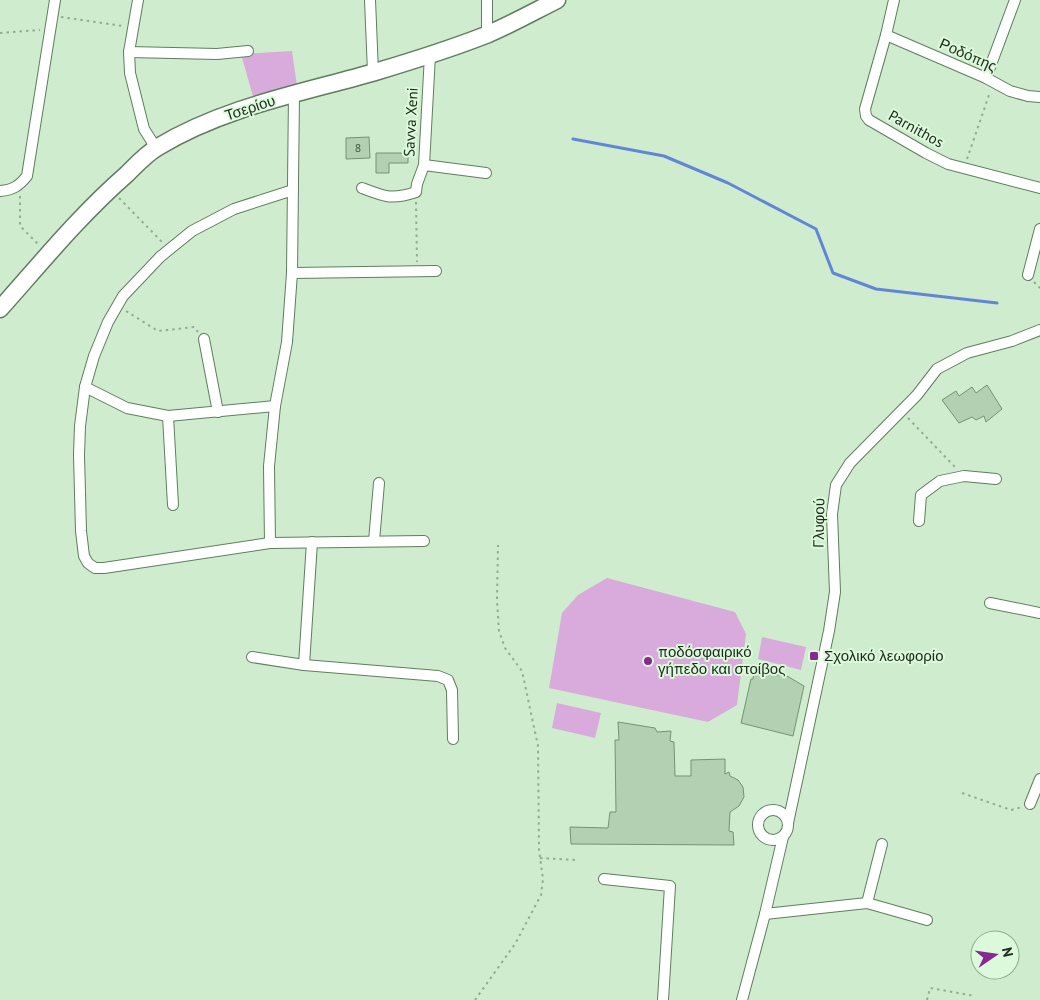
<svg xmlns="http://www.w3.org/2000/svg" width="1040" height="1000" viewBox="0 0 1040 1000" font-family="'PT Sans',sans-serif">
  <rect width="100%" height="100%" fill="#cfedce"/>
  <g fill="#d9abdc">
    <polygon points="292,51 297,86 254,100 241,54"/>
    <polygon points="607,578 735,612 746,634 737,705 708,722 549,688 562,613 578,595"/>
    <polygon points="762,637 806,647 801,670 758,659"/>
    <polygon points="557,703 601,713 595,738 552,728"/>
  </g>
  <g fill="none" stroke-linecap="round" stroke-linejoin="round">
    <polyline stroke="#6286d6" stroke-width="3" points="573,139 664,156 728,183 816,229 833,273 876,289 997,303"/>
  </g>
  <g fill="#b3d1b2" stroke="#769175">
    <polygon points="369,137 370,158 346,159 346,138"/>
    <polygon points="376,153 408,153 408,163 389,163 389,173 376,173"/>
    <polygon points="987,385 1002,409 986,422 984,416 976,420 972,417 959,423 942,400 956,391 959,396 972,387 976,393"/>
    <polygon points="761,672 772,672 771,674 787,676 804,686 793,736 741,723 751,679 753,679 754,673"/>
    <polygon points="618,722 655,728 657,732 671,731 670,741 674,742 675,776 691,776 691,760 725,759 725,774 729,772 730,776 738,780 743,787 744,797 739,806 730,812 729,831 733,832 734,845 571,844 570,827 608,828 610,812 616,812 615,740 619,740"/>
  </g>
  <g fill="none" stroke-linecap="round" stroke-linejoin="round">
    <g stroke="#617c60" stroke-width="12">
      <g id="minor">
        <polyline points="138,0 129,52 130,73 144,129 156,148"/>
        <polyline points="370,0 373,72"/>
        <polyline points="894,0 886,35 865,109 866,116 869,120 926,153 948,164 1040,188"/>
        <polyline points="487,34 487,0"/>
        <polyline points="886,35 986,78 1010,91 1028,96 1040,97"/>
        <polyline points="129,52 217,54 248,51"/>
        <polyline points="986,78 1015,0"/>
        <polyline points="424,165 486,173"/>
        <path d="M 362,188 C 385,197 392,200 416,192 L 417,184 L 424,165 L 430,55"/>
        <polyline points="293,190 234,209 192,231 160,257 123,296 108,322 94,356 85,387 80,426 79,455 81,531 84,556 88,563 92,566 95,568 104,568 270,543 424,541"/>
        <path d="M 0,191 C 13,190 19,186 27,176 L 55,0"/>
        <polyline points="292,273 436,271"/>
        <polyline points="1028,275 1040,229"/>
        <polyline points="204,339 218,412"/>
        <polyline points="85,387 127,408 168,416 275,406"/>
        <polyline points="168,416 173,505"/>
        <polyline points="919,521 921,495 940,481 964,476 996,479"/>
        <polyline points="374,541 379,483"/>
        <polyline points="270,543 269,466 275,406 287,342 292,273 294,94"/>
        <polyline points="990,603 1040,613"/>
        <polyline points="252,657 304,665 438,676 448,680 452,690 453,739"/>
        <polyline points="304,665 312,542"/>
        <polyline points="1030,804 1040,779"/>
        <circle cx="773" cy="825" r="15"/>
        <polyline points="788,823 829,631 835,592 832,514 836,485 850,463 917,395 937,369 967,353 1012,341 1040,330"/>
        <polyline points="604,879 670,886 663,1000"/>
        <polyline points="867,903 882,844"/>
        <polyline points="765,914 867,903 927,920"/>
        <polyline points="742,1000 765,914 783,837"/>
      </g>
    </g>
    <g stroke="#617c60" stroke-width="19">
      <path id="primary" d="M 0,309 C 41,263 80,215 127,174 C 136,165 146,154 158,147 C 224,107 302,93 375,72 C 412,61 450,49 486,35 C 510,25 533,12 557,0"/>
    </g>
    <g stroke="#94ab93" stroke-width="2" stroke-dasharray="2.5 4" stroke-linecap="butt">
      <polyline points="61,17 123,26"/>
      <polyline points="0,33 40,30"/>
      <polyline points="967,159 990,92"/>
      <polyline points="20,196 20,226 40,246"/>
      <polyline points="119,198 163,243"/>
      <polyline points="416,202 417,262"/>
      <polyline points="1034,282 1040,288"/>
      <polyline points="126,311 158,331 194,327 198,332"/>
      <polyline points="908,418 955,467"/>
      <polyline points="962,793 1011,810 1022,807"/>
      <polyline points="540,858 576,860"/>
      <polyline points="475,1000 515,944 541,895 543,879 539,850 538,746 522,671 505,648 499,631 497,600 498,545"/>
      <polyline points="927,1000 930,988 975,996"/>
    </g>
    <use href="#minor" stroke="#fff" stroke-width="10"/>
    <use href="#primary" stroke="#fff" stroke-width="16"/>
  </g>
  <g fill="#882891" stroke="#dcfadb" stroke-width="2">
    <rect x="809" y="651" width="10" height="10" rx="2.5"/>
    <circle cx="648" cy="661" r="5"/>
  </g>
  <g text-anchor="middle" stroke-width="4" stroke-linejoin="round" paint-order="stroke">
    <g font-size="12" fill="#465545">
      <text x="358" y="152">8</text>
    </g>
    <g font-size="15" fill="#212c21" stroke="#dcfadb">
      <text transform="translate(968 55) rotate(24)" y="5">Ροδόπης</text>
      <text transform="translate(250 108) rotate(-18)" y="5">Τσερίου</text>
      <text transform="translate(411 122) rotate(-87)" y="5">Savva Xeni</text>
      <text transform="translate(916 129) rotate(29)" y="5">Parnithos</text>
      <text transform="translate(819 523) rotate(-89)" y="5">Γλυφού</text>
    </g>
    <g font-size="15" fill="#212c21" stroke="#dcfadb" text-anchor="start">
      <text x="658" y="657">ποδόσφαιρικό<tspan x="658" dy="17">γήπεδο και στοίβος</tspan></text>
      <text x="824" y="661">Σχολικό λεωφορίο</text>
    </g>
  </g>
  <g transform="translate(995 955) rotate(77)"><circle r="24" fill="#dcfadb" stroke="#91a891"/>
  <path d="M0-4L9 19L0 12L-9 19Z" fill="#882891"/>
  <text y="-8" font-size="14" font-weight="bold" text-anchor="middle" fill="#212c21">N</text>
  </g>
</svg>
